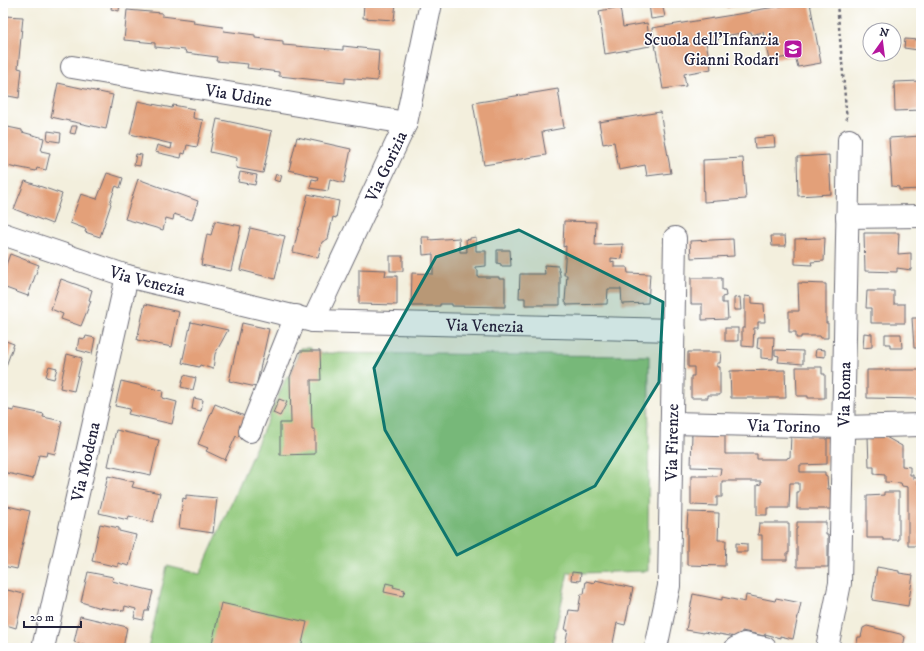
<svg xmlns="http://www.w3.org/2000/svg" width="924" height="651" viewBox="0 0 924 651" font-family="'IM FELL DW Pica',serif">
  <rect width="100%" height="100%" fill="#fff"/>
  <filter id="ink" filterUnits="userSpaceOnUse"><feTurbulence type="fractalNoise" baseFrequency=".025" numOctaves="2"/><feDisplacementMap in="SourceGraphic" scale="8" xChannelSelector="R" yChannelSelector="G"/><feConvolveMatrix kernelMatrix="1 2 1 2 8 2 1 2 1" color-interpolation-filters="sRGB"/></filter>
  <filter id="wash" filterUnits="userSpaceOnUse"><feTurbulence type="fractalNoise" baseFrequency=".012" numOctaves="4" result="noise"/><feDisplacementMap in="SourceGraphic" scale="16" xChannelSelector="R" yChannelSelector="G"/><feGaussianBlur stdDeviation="0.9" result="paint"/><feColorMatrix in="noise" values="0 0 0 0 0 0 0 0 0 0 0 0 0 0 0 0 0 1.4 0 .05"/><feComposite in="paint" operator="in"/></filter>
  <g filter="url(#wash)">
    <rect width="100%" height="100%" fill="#f3efdd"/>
    <polygon fill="#92c97c" stroke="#5a765c" points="300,348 311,348 311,351 320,351 320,353 649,356 648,571 581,573 568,572 552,648 148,648 167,566 200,574 287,376 290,377"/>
    <g id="blocks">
      <g fill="#e3a079">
        <polygon points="112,3 120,3 119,11 111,9"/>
        <polygon points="364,3 396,3 394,20 363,18"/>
        <polygon points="662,3 665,17 651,19 649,4"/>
        <polygon points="725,3 752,3 752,4 726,8"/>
        <polygon points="799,3 810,3 821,63 798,67 795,56 769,60 763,32 752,35 751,32 748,32 718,37 718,40 706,42 711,69 684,74 686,86 663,89 652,28 751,12 751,11"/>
        <polygon points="620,7 623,27 647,23 650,46 605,54 599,11"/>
        <polygon points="127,10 162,13 162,16 194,20 193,23 223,27 224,31 255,35 255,38 283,41 283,45 343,50 343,46 379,50 377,81 345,78 345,83 279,76 279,72 247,68 248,64 216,61 217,57 186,53 185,50 155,47 155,43 124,40"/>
        <polygon points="3,16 23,17 18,68 22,69 19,98 3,95"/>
        <polygon points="905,39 919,40 918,50 904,48"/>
        <polygon points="921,81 921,110 895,111 894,82"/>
        <polygon points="58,83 113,95 106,129 51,117"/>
        <polygon points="558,89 564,128 542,132 546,155 484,165 473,103"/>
        <polygon points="138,101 172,108 173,105 194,109 193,118 203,120 197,147 187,145 185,154 182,153 181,158 155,152 157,145 171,149 172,144 130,134"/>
        <polygon points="660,112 671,173 647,176 645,165 619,170 614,142 603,144 599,122"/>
        <polygon points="217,119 272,131 263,173 236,168 237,158 210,152"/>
        <polygon points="3,126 22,130 22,132 44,138 41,151 50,153 46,170 37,168 36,171 16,167 16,168 3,165"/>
        <polygon points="72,126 77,126 75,134 70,133"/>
        <polygon points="48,131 61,133 60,142 47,140"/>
        <polygon points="774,136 775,147 755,148 754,138"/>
        <polygon points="921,136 921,189 899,190 899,187 892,186 889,138"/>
        <polygon points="297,137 351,149 344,183 330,179 328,191 310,188 312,179 317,180 318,177 289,170"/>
        <polygon points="136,154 142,155 140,166 134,165"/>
        <polygon points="829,155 831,194 798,196 797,157"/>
        <polygon points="743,158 746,199 704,202 703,160"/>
        <polygon points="240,172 257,175 255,185 238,182"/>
        <polygon points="107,173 123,178 120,188 116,186 115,188 110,203 111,204 100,237 85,232 86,229 70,223 81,194 97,199"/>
        <polygon points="276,174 282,175 280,182 274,180"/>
        <polygon points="138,179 198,201 192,220 174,214 173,220 166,218 163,230 125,219"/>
        <polygon points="25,181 62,194 52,224 14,209"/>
        <polygon points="308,194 339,201 336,218 333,217 328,239 322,242 318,258 293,252 299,227 300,227"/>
        <polygon points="215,221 241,226 231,271 201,265 207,234 211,235"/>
        <polygon points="564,221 596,222 595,245 623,244 622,259 611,258 611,262 614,261 614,267 627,267 628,273 650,274 648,303 622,304 621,289 608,289 607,304 567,305 565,301 567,275 564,275 566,246 563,247"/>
        <polygon points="250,228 285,236 275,279 240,270"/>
        <polygon points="864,233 899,233 898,254 911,253 911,270 897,268 897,272 865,271"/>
        <polygon points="771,236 785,236 786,246 772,246"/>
        <polygon points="422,237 429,237 429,240 459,238 460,252 467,252 466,239 470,240 470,238 476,237 476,251 486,251 486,266 475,267 475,269 478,270 478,277 499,277 499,279 505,279 505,307 452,306 452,304 440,304 440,306 411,306 412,273 433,274 433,254 423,255"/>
        <polygon points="825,238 824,261 811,262 812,265 795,264 795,239"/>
        <polygon points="733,239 734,256 691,258 690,241"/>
        <polygon points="497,250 510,250 511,266 501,266 501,264 497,263"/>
        <polygon points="10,254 39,265 28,296 3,287 3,273"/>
        <rect x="390" y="256" width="13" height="15"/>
        <polygon points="544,265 558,266 560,275 560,305 525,305 525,298 519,298 520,274 545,274"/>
        <polygon points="359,269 386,270 385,276 397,276 397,305 359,304"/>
        <polygon points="691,278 722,278 722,290 725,290 726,296 722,297 722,303 727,303 728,319 702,320 702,304 691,304"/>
        <polygon points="61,279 92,290 89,300 91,301 81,326 61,319 63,314 51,309"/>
        <polygon points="798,283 826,284 826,323 828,323 828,338 821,338 820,336 801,336 801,338 796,338 796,332 789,332 789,311 799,311"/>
        <polygon points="867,291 894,291 894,304 905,304 905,323 871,323 871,308 866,308"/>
        <polygon points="745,296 752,297 752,303 764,304 765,322 758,322 758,328 754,328 753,347 742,346 742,328 745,328"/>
        <polygon points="740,297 741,310 734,310 734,298"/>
        <polygon points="145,304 179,312 172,347 137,340"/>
        <polygon points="912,318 921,318 921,348 914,348"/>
        <polygon points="191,322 228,330 215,354 213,369 200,365 199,367 182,363"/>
        <polygon points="242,323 269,329 256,387 229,381"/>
        <rect x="725" y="328" width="13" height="13"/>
        <polygon points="864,333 872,334 872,347 863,348"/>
        <polygon points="885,334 901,334 902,348 890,348 890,344 885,344"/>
        <polygon points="86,336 95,338 92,354 77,350 79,338 85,339"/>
        <polygon points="758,337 774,337 773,359 761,358 761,349 757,348"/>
        <polygon points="3,340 14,344 3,374"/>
        <polygon points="816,349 825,350 825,357 815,356"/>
        <polygon points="775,350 803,351 803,364 778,362 779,356 775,355"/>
        <polygon points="300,351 320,351 321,380 311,380 312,429 315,429 315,454 280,455 280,423 291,423 290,377"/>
        <polygon points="688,352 721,352 720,363 717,363 717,367 720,367 720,395 708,395 708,398 691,398 691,376 694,376 694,367 688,367"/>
        <polygon points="67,354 82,358 74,391 60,388"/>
        <polygon points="49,366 57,368 54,379 46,377"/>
        <polygon points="796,367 822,367 822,374 825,374 825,398 808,398 808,396 797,396"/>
        <polygon points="785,370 786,398 731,398 730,371"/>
        <polygon points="867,370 921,370 921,399 867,398"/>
        <polygon points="184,375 196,378 193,390 181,387"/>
        <polygon points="121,381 163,391 162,398 177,402 172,424 128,414 130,409 115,406"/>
        <polygon points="194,398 203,400 201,411 192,409"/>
        <polygon points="279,399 287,402 280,416 273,413"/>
        <polygon points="215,404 247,417 238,437 236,436 225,460 206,451 208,448 198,444"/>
        <polygon points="14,408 44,414 43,417 62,421 55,454 47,452 46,456 39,455 33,479 3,472 3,409 14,411"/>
        <polygon points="116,430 159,440 151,475 108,466"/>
        <polygon points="692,433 725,434 725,454 757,454 757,459 787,459 787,458 790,457 791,435 827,436 827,464 800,465 800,472 825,472 825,475 827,476 828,489 832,489 832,509 797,509 797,492 799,492 799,483 790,483 789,508 767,508 767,515 757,515 757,485 761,484 761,481 722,481 722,497 717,497 717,506 691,505 691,476 717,476 720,475 721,468 691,467"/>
        <polygon points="868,436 884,436 902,446 902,466 910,467 910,475 913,475 913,478 918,478 918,484 921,484 921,535 919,535 919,546 908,546 908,487 902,486 901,483 885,482 885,475 874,474 874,467 869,467"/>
        <polygon points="108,476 134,482 132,487 160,493 153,522 129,516 128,520 99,513"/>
        <polygon points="884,492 899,492 899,540 883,540 883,538 867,538 867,496 884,495"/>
        <polygon points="186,495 217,498 213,533 179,528 183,498 186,499"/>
        <polygon points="3,505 30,511 17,569 3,566"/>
        <polygon points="688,512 719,513 718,540 726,540 725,566 687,565 687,526"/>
        <polygon points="797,522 826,522 826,535 828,535 828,567 797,567 797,546 796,545 796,529 797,529"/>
        <polygon points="759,523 789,523 789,553 787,553 787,560 762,560 762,535 758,535"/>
        <polygon points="100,524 119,528 119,531 136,535 129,566 118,563 118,567 92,561"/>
        <polygon points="736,543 747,544 747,552 736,552"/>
        <polygon points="877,567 899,571 899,573 913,575 908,606 872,600"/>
        <polygon points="88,572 113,577 112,581 153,591 148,611 145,611 143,620 134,618 136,609 125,606 124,611 97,607 81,602"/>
        <polygon points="572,572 581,573 580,581 571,580"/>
        <polygon points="595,580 633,588 625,625 617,623 612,648 572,648 573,645 565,644 568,630 565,630 569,610 578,611 581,594 584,594 586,581 594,583"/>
        <polygon points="386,583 394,585 393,587 405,590 403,596 384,592"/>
        <polygon points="3,589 24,594 16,628 3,624"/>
        <polygon points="693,594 722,600 722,597 745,602 746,595 775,601 776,598 801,603 793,639 780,636 780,638 765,634 764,636 742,631 741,638 719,634 719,635 704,632 704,633 686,630"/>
        <polygon points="221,603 307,622 301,648 211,648"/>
        <polygon points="80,616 127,627 123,648 87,648 87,645 74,642"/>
        <polygon points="867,626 900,634 905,637 903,648 856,648 858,637 861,637 863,628"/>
      </g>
    </g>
  </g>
  <g filter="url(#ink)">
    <use href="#blocks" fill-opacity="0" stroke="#6b6a74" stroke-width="1"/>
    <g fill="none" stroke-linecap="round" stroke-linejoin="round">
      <g stroke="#6b6a74" stroke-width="24">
        <g id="minor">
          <path id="s1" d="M 72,67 L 406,123"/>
          <polyline points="847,217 921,216"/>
          <path id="s2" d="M 3,234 L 127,276 L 313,321 L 674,330"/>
          <path id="s3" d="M 313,321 L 406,123 L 431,3"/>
          <path id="s4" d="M 672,423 L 843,427 L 921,425"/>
          <polyline points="250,431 296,316"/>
          <path id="s5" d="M 43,648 L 127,276"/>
          <path id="s6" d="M 656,648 L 669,586 L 675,238"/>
          <polyline points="736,648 744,644 765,648"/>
          <path id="s7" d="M 827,648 L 840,583 L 849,140"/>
        </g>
      </g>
      <polyline stroke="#6b6a74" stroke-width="2.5" stroke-dasharray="3 3" stroke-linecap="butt" points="837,3 847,121"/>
      <use href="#minor" stroke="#fff" stroke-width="22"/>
    </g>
  </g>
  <path fill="#0f766e" fill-opacity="0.2" stroke="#0f766e" stroke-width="3" stroke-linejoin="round" d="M 519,230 L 663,302 L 659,382 L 595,486 L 457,555 L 385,430 L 374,368 L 436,257 Z"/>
  <defs>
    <g id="school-square" transform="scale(1)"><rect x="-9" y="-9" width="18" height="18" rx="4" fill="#b5179e" stroke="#fff"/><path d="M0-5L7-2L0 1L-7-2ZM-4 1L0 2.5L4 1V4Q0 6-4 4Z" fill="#fff"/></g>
  </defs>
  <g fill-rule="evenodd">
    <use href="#school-square" x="793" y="49"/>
  </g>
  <g text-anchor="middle" stroke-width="3" stroke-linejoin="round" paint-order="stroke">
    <g font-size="17" fill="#22223b" stroke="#fff" text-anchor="end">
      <text x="779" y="45">Scuola dell'Infanzia<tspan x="779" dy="20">Gianni Rodari</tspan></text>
    </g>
    <g font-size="17" fill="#22223b" stroke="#fff">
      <text dy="6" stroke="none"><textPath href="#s1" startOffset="169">Via Udine</textPath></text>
      <text dy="6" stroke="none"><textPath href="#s3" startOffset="171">Via Gorizia</textPath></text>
      <text dy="6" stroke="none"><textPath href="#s2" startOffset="152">Via Venezia</textPath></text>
      <text dy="6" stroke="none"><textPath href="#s2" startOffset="494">Via Venezia</textPath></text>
      <text dy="6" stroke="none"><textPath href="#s7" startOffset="255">Via Roma</textPath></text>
      <text dy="6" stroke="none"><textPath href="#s4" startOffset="112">Via Torino</textPath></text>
      <text dy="6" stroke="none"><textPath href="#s6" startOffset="207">Via Firenze</textPath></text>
      <text dy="6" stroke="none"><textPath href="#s5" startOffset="191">Via Modena</textPath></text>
    </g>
  </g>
  <rect width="924" height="651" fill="none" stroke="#fff" stroke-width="16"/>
  <g transform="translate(882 42) rotate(14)"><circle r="19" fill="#ffffff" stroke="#a7a7b1"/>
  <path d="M0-3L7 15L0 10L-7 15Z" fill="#b5179e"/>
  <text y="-6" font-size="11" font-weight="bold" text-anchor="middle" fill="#22223b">N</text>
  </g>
  <path d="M24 621v6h57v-6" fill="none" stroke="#22223b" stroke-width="2"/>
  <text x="30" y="621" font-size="12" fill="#22223b" stroke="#ffffff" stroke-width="3" paint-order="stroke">20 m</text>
</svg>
